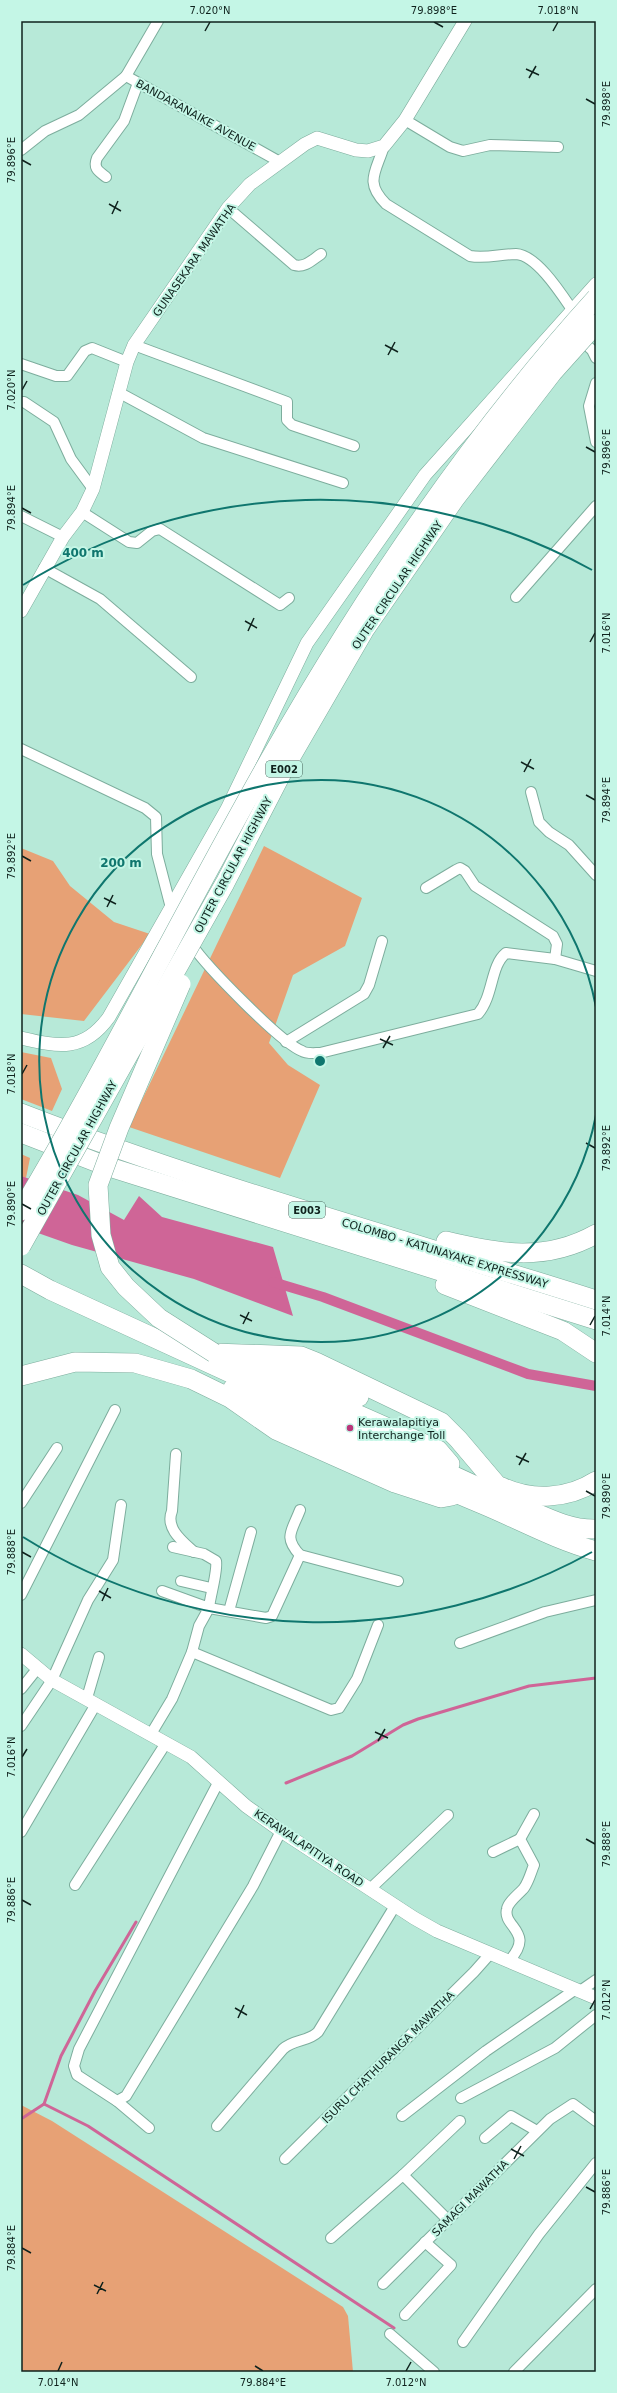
<svg xmlns="http://www.w3.org/2000/svg" width="617" height="2393" viewBox="0 0 617 2393" font-family="'DejaVu Sans',sans-serif">
  <rect width="100%" height="100%" fill="#b7e9d8"/>
  <g fill="#e7a175">
    <polygon points="264,846 362,898 345,946 293,975 269,1043 288,1065 320,1085 280,1178 129,1127"/>
    <polygon points="21,848 53,861 70,886 114,922 150,934 84,1021 21,1014"/>
    <polygon points="21,1052 51,1058 62,1089 52,1111 21,1099"/>
    <polygon points="21,1154 30,1158 26,1178 21,1176"/>
    <polygon points="21,2105 52,2121 343,2307 348,2316 353,2372 21,2372"/>
  </g>
  <polygon fill="#cf6597" points="21,1176 78,1195 124,1220 139,1196 162,1217 273,1247 293,1316 194,1279 72,1245 21,1227"/>
  <g fill="none" stroke-linecap="round" stroke-linejoin="round">
    <g stroke="#cf6597" stroke-width="3">
      <polyline points="286,1783 352,1756 403,1725 418,1719 529,1686 596,1678"/>
      <polyline points="44,2104 61,2056 95,1991 136,1922"/>
      <polyline points="21,2119 44,2104 88,2126 394,2328"/>
    </g>
    <polyline stroke="#cf6597" stroke-width="10" points="273,1282 323,1297 528,1374 596,1386"/>
    <g stroke="#7dad9d" stroke-width="12">
      <g id="minor">
        <polyline points="158,21 126,76 280,162"/>
        <polyline points="405,120 450,147 463,151 490,145 558,147"/>
        <path d="M 384,146 C 376,172 364,182 386,204 L 470,256 C 486,259 500,254 516,254 C 537,255 562,295 573,311"/>
        <polyline points="21,150 45,131 79,115 126,76"/>
        <path d="M 106,177 C 98,171 93,168 97,158 L 124,121 L 138,83"/>
        <path d="M 228,208 L 294,265 C 305,268 312,260 321,254"/>
        <polyline points="578,337 592,350 596,358"/>
        <polyline points="134,345 287,402 287,420 292,425 354,446"/>
        <polyline points="21,364 56,376 67,376 85,351 92,348 127,362"/>
        <polyline points="596,383 589,406 596,442"/>
        <polyline points="118,392 203,438 343,483"/>
        <polyline points="24,402 54,422 71,459 93,489"/>
        <polyline points="82,512 129,542 137,543 152,531 160,529 280,605 289,598"/>
        <polyline points="21,516 63,537"/>
        <polyline points="44,568 100,599 191,677"/>
        <polyline points="516,597 596,506"/>
        <path d="M 21,749 L 145,808 L 156,817 L 157,854 L 171,908 C 181,919 184,934 192,945 C 206,966 281,1043 302,1051 C 306,1054 314,1053 320,1053 L 478,1014 C 494,995 490,966 506,953 L 555,959 L 596,971"/>
        <polyline points="531,792 539,822 549,832 569,845 596,875"/>
        <polyline points="426,888 456,870 460,868 465,871 475,886 553,936 557,944 555,959"/>
        <polyline points="286,1042 364,994 369,985 382,941"/>
        <path d="M 176,1454 L 172,1511 C 165,1528 182,1541 194,1552"/>
        <polyline points="21,1503 57,1448"/>
        <path d="M 300,1510 C 292,1531 283,1537 300,1555 L 398,1581"/>
        <polyline points="181,1581 211,1588"/>
        <path d="M 162,1591 L 209,1608 C 210,1596 218,1571 216,1561 L 204,1554 L 173,1547"/>
        <polyline points="21,1595 115,1410"/>
        <polyline points="229,1611 251,1532"/>
        <polyline points="460,1643 545,1612 596,1600"/>
        <polyline points="192,1652 331,1710 339,1708 357,1679 378,1625"/>
        <polyline points="21,1689 37,1669"/>
        <polyline points="87,1698 99,1657"/>
        <polyline points="21,1726 52,1680 88,1600 113,1560 121,1505"/>
        <polyline points="151,1734 172,1699 192,1652 199,1626 209,1608 266,1618 272,1616 300,1555"/>
        <polyline points="219,1781 79,2049 74,2066 77,2075 117,2101 126,2096 253,1886 281,1831"/>
        <polyline points="21,1832 96,1704"/>
        <polyline points="493,1852 520,1839"/>
        <polyline points="75,1885 166,1743"/>
        <polyline points="370,1889 448,1815"/>
        <path d="M 509,1961 C 536,1932 502,1927 507,1909 C 508,1902 519,1894 524,1888 C 529,1881 531,1872 534,1865 L 520,1839 L 534,1814"/>
        <polyline points="580,1991 596,1980"/>
        <polyline points="461,2098 555,2048 596,2015"/>
        <polyline points="117,2101 149,2128"/>
        <polyline points="402,2116 486,2051 576,1989"/>
        <path d="M 217,2126 L 283,2049 C 294,2039 308,2042 318,2032 L 395,1906"/>
        <polyline points="485,2138 511,2116 537,2131"/>
        <polyline points="285,2159 474,1972 490,1954"/>
        <polyline points="403,2175 460,2121"/>
        <polyline points="331,2238 403,2175 448,2220"/>
        <polyline points="383,2284 550,2119 573,2104 596,2121"/>
        <polyline points="405,2315 451,2265 425,2242"/>
        <polyline points="390,2334 434,2372"/>
        <polyline points="463,2342 539,2234 596,2163"/>
        <polyline points="514,2372 596,2289"/>
      </g>
    </g>
    <g stroke="#7dad9d" stroke-width="14">
      <g id="tertiary">
        <polyline points="21,611 63,537 82,512 93,489 127,362 134,345 228,208 250,184 305,144 317,138 356,150 368,151 384,146 405,120 465,21"/>
        <path d="M 21,1038 C 59,1047 84,1052 109,1017 L 227,809 L 307,643 L 425,475 L 596,284"/>
        <polyline points="21,1654 52,1680 191,1757 246,1806 281,1831 414,1918 437,1931 596,1998"/>
      </g>
    </g>
    <g stroke="#7dad9d" stroke-width="20">
      <g id="motorway">
        <path d="M 21,1113 C 209,1186 404,1239 596,1300"/>
        <polyline points="21,1133 106,1166 596,1320"/>
        <path d="M 446,1241 C 499,1254 546,1262 596,1234"/>
        <path d="M 21,1274 L 50,1290 L 513,1503 C 540,1514 567,1530 596,1529"/>
        <polyline points="445,1285 563,1331 596,1353"/>
        <polyline points="214,1353 301,1356 316,1362 441,1422 458,1439 497,1485"/>
        <polyline points="235,1364 275,1378 438,1450 450,1464"/>
        <polyline points="270,1368 296,1369 359,1397"/>
        <polyline points="21,1376 75,1362 135,1363 191,1379 230,1398 276,1430 395,1483 441,1498 452,1496"/>
        <path d="M 233,1388 C 313,1433 398,1469 484,1505 C 522,1521 556,1540 596,1551"/>
        <path d="M 502,1487 C 532,1501 568,1499 596,1481"/>
      </g>
    </g>
    <use href="#minor" stroke="#fff" stroke-width="10"/>
    <use href="#tertiary" stroke="#fff" stroke-width="13"/>
    <use href="#motorway" stroke="#fff" stroke-width="19"/>
    <g stroke="#7dad9d" stroke-width="20" stroke-linecap="butt">
      <g id="motorway-bridge">
        <polyline points="181,984 119,1128 98,1185 101,1235 110,1267 126,1287 159,1318 214,1353"/>
        <path d="M 21,1211 C 109,1063 185,908 270,759 C 363,596 469,438 596,298"/>
        <polyline points="21,1246 225,883 285,767 365,629 454,500 553,372 596,324"/>
      </g>
    </g>
    <use href="#motorway-bridge" stroke="#fff" stroke-width="19"/>
  </g>
  <path fill="none" stroke="#0f221d" stroke-width="1.5" d="M 434,22 L 443,27M 205,31 L 210,22M 553,31 L 558,22M 526,69 L 539,75M 529,78 L 536,66M 586,99 L 595,104M 22,160 L 31,165M 109,204 L 121,211M 112,214 L 118,201M 385,345 L 398,352M 388,355 L 395,342M 22,390 L 27,381M 586,447 L 595,452M 22,508 L 31,513M 245,621 L 257,628M 248,631 L 254,618M 590,642 L 595,633M 521,762 L 534,769M 524,772 L 531,759M 586,795 L 595,800M 22,856 L 31,861M 104,898 L 116,904M 107,907 L 113,895M 380,1039 L 393,1045M 383,1048 L 390,1036M 22,1074 L 27,1065M 586,1143 L 595,1148M 22,1204 L 31,1209M 240,1315 L 252,1321M 243,1324 L 249,1312M 590,1325 L 595,1316M 516,1456 L 529,1462M 519,1465 L 526,1453M 586,1491 L 595,1496M 22,1552 L 31,1557M 99,1591 L 111,1598M 102,1601 L 108,1588M 375,1732 L 388,1738M 378,1741 L 385,1729M 22,1757 L 27,1749M 586,1839 L 595,1844M 22,1900 L 31,1905M 235,2008 L 247,2015M 590,2009 L 595,2000M 238,2018 L 244,2005M 511,2149 L 524,2156M 514,2159 L 521,2146M 586,2187 L 595,2192M 22,2248 L 31,2253M 94,2285 L 106,2291M 97,2294 L 103,2282M 255,2366 L 263,2371M 58,2371 L 62,2362M 406,2371 L 411,2362"/>
  <g fill="none" stroke="#0f766e" stroke-width="2">
    <path d="M596 1115A281 281 0 1 1 596 1007"/>
    <path d="M592 1552A561 561 0 0 1 23 1537M23 585A561 561 0 0 1 592 570"/>
  </g>
  <circle fill="#ba367b" stroke="#c4f6e6" stroke-width="1.5" cx="350" cy="1428" r="4"/>
  <g text-anchor="middle" stroke-width="4" stroke-linejoin="round" paint-order="stroke">
    <g fill="#c4f6e6" stroke="#456259" stroke-width="1">
      <rect x="266" y="761" width="36" height="16" rx="3"/>
      <rect x="289" y="1202" width="36" height="16" rx="3"/>
    </g>
    <g font-size="10" font-weight="bold" fill="#0f221d">
      <text x="284" y="773">E002</text>
      <text x="307" y="1214">E003</text>
    </g>
    <g font-size="11" fill="#0f221d" stroke="#c4f6e6">
      <text transform="translate(196 115) rotate(29)" y="4">BANDARANAIKE AVENUE</text>
      <text transform="translate(194 260) rotate(-55)" y="4">GUNASEKARA MAWATHA</text>
      <text transform="translate(397 585) rotate(-56)" y="4">OUTER CIRCULAR HIGHWAY</text>
      <text transform="translate(233 865) rotate(-62)" y="4">OUTER CIRCULAR HIGHWAY</text>
      <text transform="translate(77 1148) rotate(-61)" y="4">OUTER CIRCULAR HIGHWAY</text>
      <text transform="translate(445 1253) rotate(17)" y="4">COLOMBO - KATUNAYAKE EXPRESSWAY</text>
      <text transform="translate(309 1848) rotate(34)" y="4">KERAWALAPITIYA ROAD</text>
      <text transform="translate(388 2057) rotate(-45)" y="4">ISURU CHATHURANGA MAWATHA</text>
      <text transform="translate(470 2198) rotate(-45)" y="4">SAMAGI MAWATHA</text>
    </g>
    <g font-size="11" fill="#0f221d" stroke="#c4f6e6" text-anchor="start">
      <text x="358" y="1426">Kerawalapitiya<tspan x="358" dy="13">Interchange Toll</tspan></text>
    </g>
  </g>
  <circle cx="320" cy="1061" r="6" fill="#0f766e" stroke="#c4f6e6" stroke-width="2"/>
  <g font-size="12" text-anchor="middle" font-weight="bold" fill="#0f766e" stroke="#c4f6e6" stroke-width="4" stroke-linejoin="round" paint-order="stroke">
    <text x="83" y="557">400 m</text>
    <text x="121" y="867">200 m</text>
  </g>
  <rect width="617" height="2393" fill="none" stroke="#c4f6e6" stroke-width="44"/>
  <rect x="22" y="22" width="573" height="2349" fill="none" stroke="#0f221d" stroke-width="1.5"/>
  <g font-size="10" text-anchor="middle" fill="#0f221d">
    <text x="210" y="14">7.020°N</text>
    <text x="434" y="14">79.898°E</text>
    <text x="558" y="14">7.018°N</text>
    <text transform="translate(606 104) rotate(-90)" y="4">79.898°E</text>
    <text transform="translate(11 160) rotate(-90)" y="4">79.896°E</text>
    <text transform="translate(11 390) rotate(-90)" y="4">7.020°N</text>
    <text transform="translate(606 452) rotate(-90)" y="4">79.896°E</text>
    <text transform="translate(11 508) rotate(-90)" y="4">79.894°E</text>
    <text transform="translate(606 633) rotate(-90)" y="4">7.016°N</text>
    <text transform="translate(606 800) rotate(-90)" y="4">79.894°E</text>
    <text transform="translate(11 856) rotate(-90)" y="4">79.892°E</text>
    <text transform="translate(11 1074) rotate(-90)" y="4">7.018°N</text>
    <text transform="translate(606 1148) rotate(-90)" y="4">79.892°E</text>
    <text transform="translate(11 1204) rotate(-90)" y="4">79.890°E</text>
    <text transform="translate(606 1316) rotate(-90)" y="4">7.014°N</text>
    <text transform="translate(606 1496) rotate(-90)" y="4">79.890°E</text>
    <text transform="translate(11 1552) rotate(-90)" y="4">79.888°E</text>
    <text transform="translate(11 1757) rotate(-90)" y="4">7.016°N</text>
    <text transform="translate(606 1844) rotate(-90)" y="4">79.888°E</text>
    <text transform="translate(11 1900) rotate(-90)" y="4">79.886°E</text>
    <text transform="translate(606 2000) rotate(-90)" y="4">7.012°N</text>
    <text transform="translate(606 2192) rotate(-90)" y="4">79.886°E</text>
    <text transform="translate(11 2248) rotate(-90)" y="4">79.884°E</text>
    <text x="58" y="2386">7.014°N</text>
    <text x="263" y="2386">79.884°E</text>
    <text x="406" y="2386">7.012°N</text>
  </g>
</svg>
